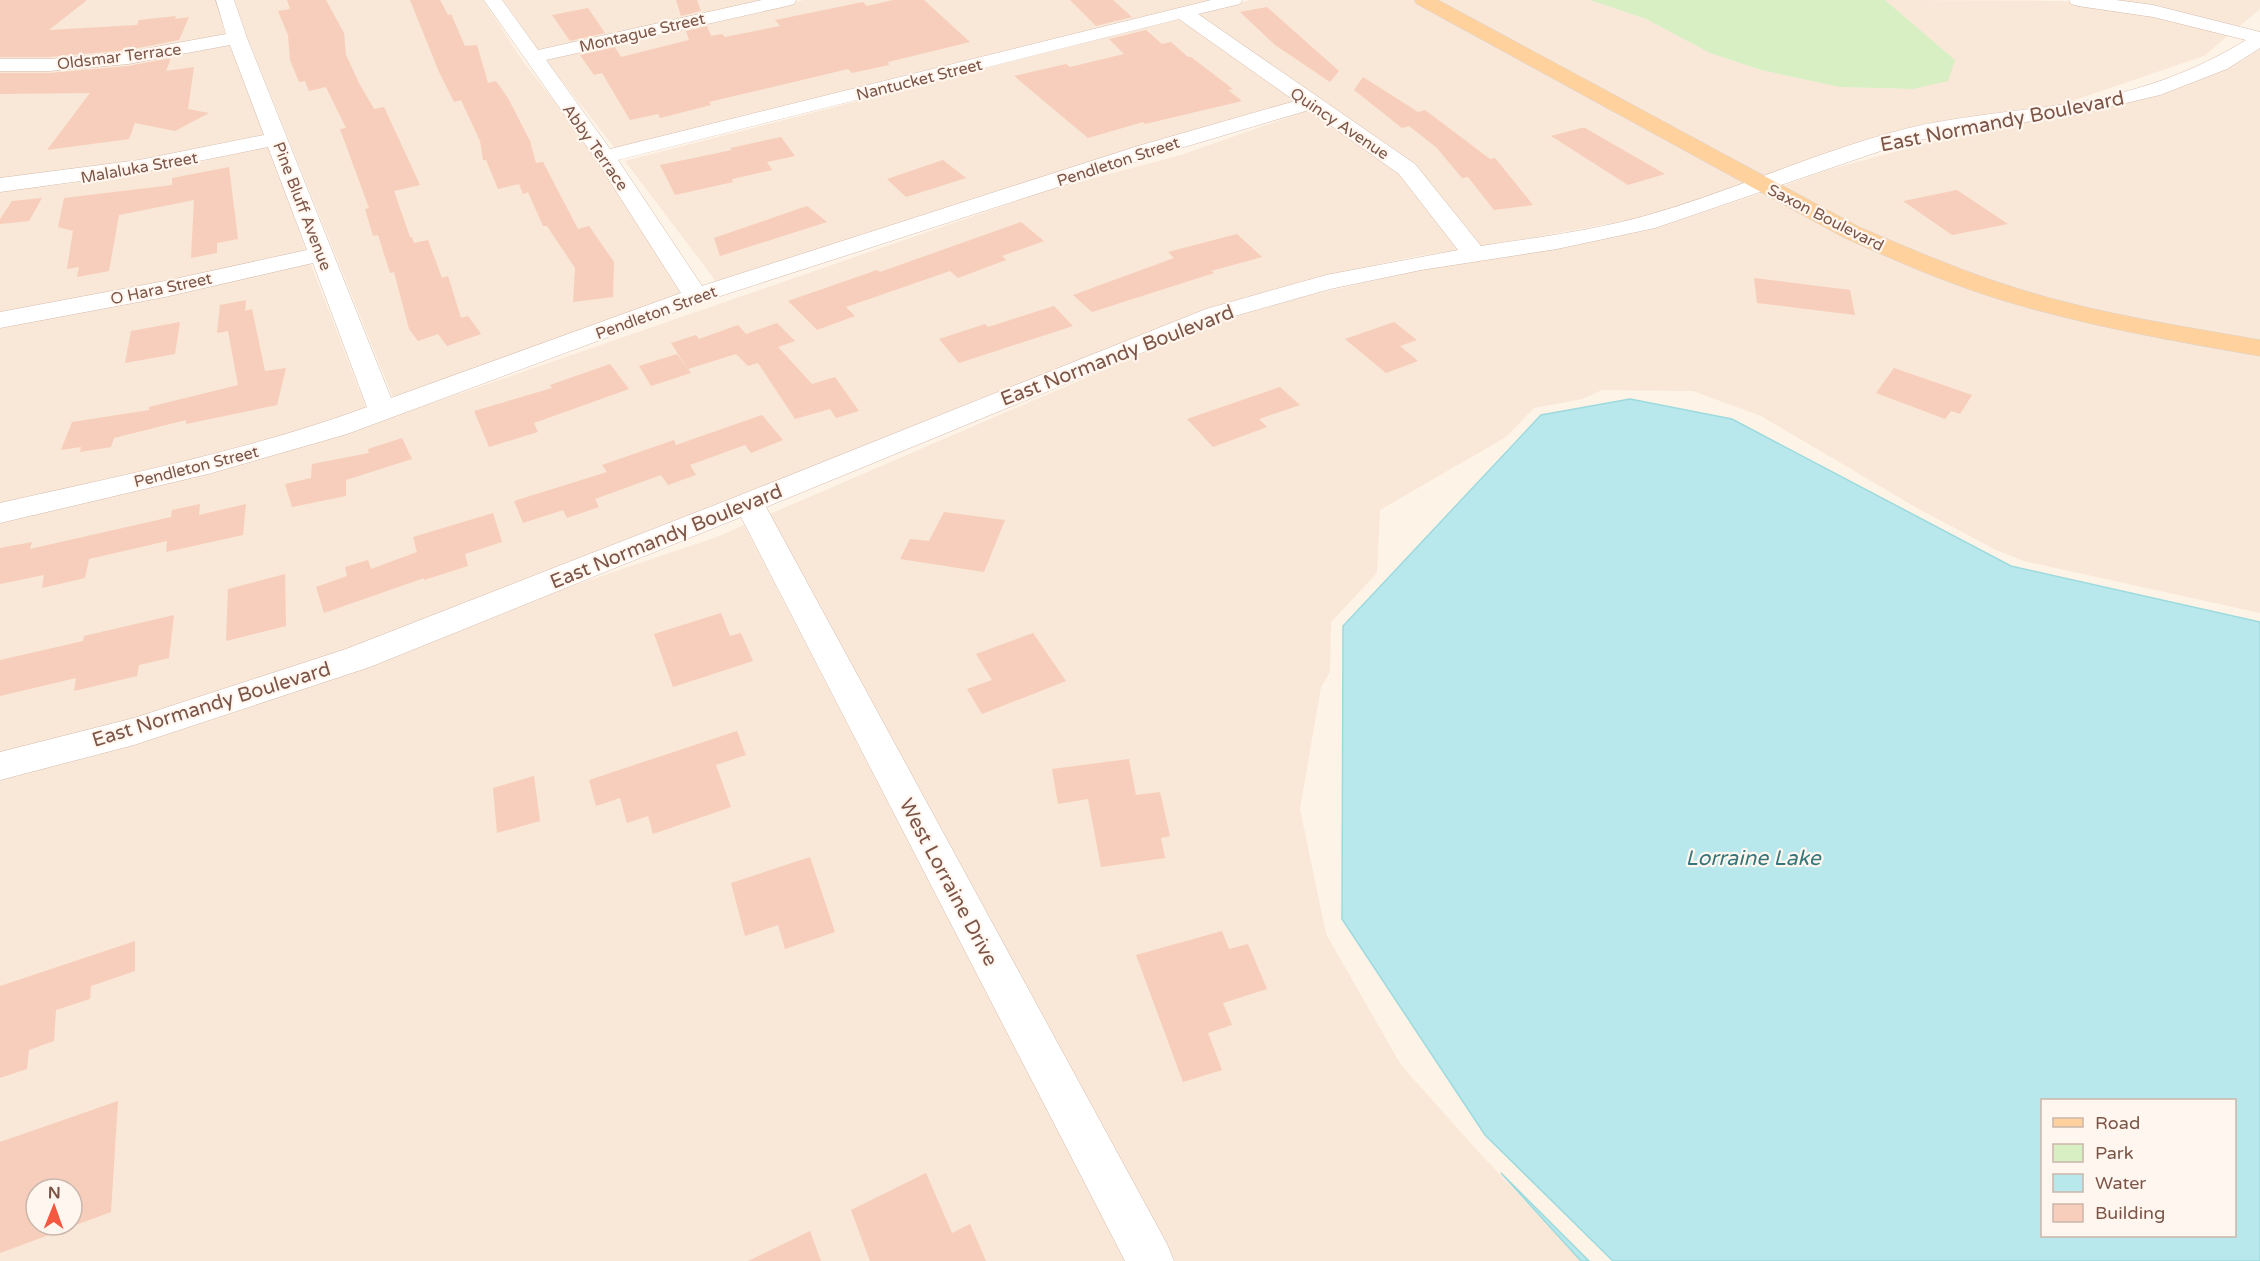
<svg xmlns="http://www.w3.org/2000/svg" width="2260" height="1261" viewBox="0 0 2260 1261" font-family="'Varela Round',sans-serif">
  <rect width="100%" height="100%" fill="#fef3e7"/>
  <g fill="#f9e7d7" fill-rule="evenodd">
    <polygon points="0,0 215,0 227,36 130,54 54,60 0,60"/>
    <polygon points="235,0 483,0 524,63 602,162 699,295 394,400 247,36"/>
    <polygon points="503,0 769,0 539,51"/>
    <polygon points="804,0 1215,0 618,152 544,58"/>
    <polygon points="1251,0 1414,0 1748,183 1640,218 1480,247 1434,189 1195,14"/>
    <polygon points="1434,0 1590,0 1646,19 1710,53 1761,70 1840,87 1913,89 1955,60 1885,0 2059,1 2097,5 2231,33 2204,56 2057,106 1763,178"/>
    <polygon points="2106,0 2260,0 2260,9 2237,28"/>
    <polygon points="1181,18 1297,102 721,288 625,161"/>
    <polygon points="229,43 265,137 201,152 0,180 0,69"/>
    <polygon points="2260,49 2260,341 2140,320 2039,297 1967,274 1856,228 1780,187 1828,170 1983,128 2082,113 2162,95 2229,68"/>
    <polygon points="1309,110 1398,171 1460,250 1417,256 1322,276 1208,308 744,495 357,647 137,718 0,754 0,521 337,436 1046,191 1181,155"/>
    <polygon points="268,145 306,251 166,282 0,314 0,190 69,184 199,162"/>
    <polygon points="1765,192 1902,262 2260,355 2260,613 2024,561 1996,550 1917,508 1761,416 1693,391 1602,390 1582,399 1534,408 1506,437 1380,510 1377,573 1331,622 1330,672 1321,687 1300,809 1326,934 1401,1065 1475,1148 1581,1261 1175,1261 770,514 1220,320 1306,296 1420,270 1562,248 1653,229"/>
    <polygon points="310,262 367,410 208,457 0,504 0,326"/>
    <path d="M 744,525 L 1125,1261 L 0,1261 L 0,779 L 717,537 ZM 36,1189 L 72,1189 L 72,1225 L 36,1225 Z"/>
  </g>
  <polygon fill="#d8eec3" points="1590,0 1885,0 1955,60 1948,81 1913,89 1840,87 1761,70 1710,53 1646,19"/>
  <g fill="#b8e8eb" stroke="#9ddade" stroke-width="1.5" fill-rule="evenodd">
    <path d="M 1630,399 L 1732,419 L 2011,566 L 2260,622 L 2260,1261 L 1613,1261 L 1485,1135 L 1342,919 L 1343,626 L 1541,415 ZM 2042,1100 L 2234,1100 L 2234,1236 L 2042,1236 Z"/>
    <polygon points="1501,1173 1589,1261 1581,1261"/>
  </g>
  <g fill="#f7cebb" fill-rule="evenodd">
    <polygon points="0,0 87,0 49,30 137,25 139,20 176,16 175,19 189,17 179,40 128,50 49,57 0,57"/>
    <polygon points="287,0 326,0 344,33 346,55 359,83 374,109 384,107 420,185 394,191 410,237 412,237 414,243 428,240 442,278 448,276 461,318 468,316 481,334 447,346 438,334 418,341 409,329 394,272 390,273 378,235 373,236 365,209 369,208 340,129 346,128 326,87 309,91 305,81 299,82 290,60 288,35 278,11 290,9"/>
    <polygon points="410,0 440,0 448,15 451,14 465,46 477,45 488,83 496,81 508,98 530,141 536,163 543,162 578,229 589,226 614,262 613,297 573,302 575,268 547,226 543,226 528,192 523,194 519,184 498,189 486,160 483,160 480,141 461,100 454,102 439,72"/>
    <polygon points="676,0 697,0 701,11 681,16"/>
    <polygon points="893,0 924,0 970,42 888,62 889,65 856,72 852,73 848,69 709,102 711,105 660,118 658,114 630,120 602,73 594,75 580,55 615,47 621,57 689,40 686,31 707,26 711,36 722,34 725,37 780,26 775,20 863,2 867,6"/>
    <polygon points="1070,0 1113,0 1132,17 1096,26"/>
    <polygon points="1267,7 1339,71 1330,82 1275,45 1240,12"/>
    <polygon points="588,8 605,33 570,41 552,15"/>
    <polygon points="1146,30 1162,44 1171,42 1188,57 1191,57 1233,89 1228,90 1242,101 1145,124 1143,122 1088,138 1014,76 1066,64 1070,67 1124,54 1109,39"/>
    <polygon points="171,58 166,71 194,67 188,109 209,113 175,131 135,123 129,139 47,150 90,93 0,94 0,73 49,73 128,66"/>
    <polygon points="1363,77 1418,112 1425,110 1490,159 1495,158 1533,205 1494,210 1468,177 1462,178 1436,147 1409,126 1402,128 1354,90"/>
    <polygon points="1581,128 1585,128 1665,174 1628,185 1551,136"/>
    <polygon points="781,137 795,156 767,162 772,170 732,179 733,182 675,195 660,165 732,150 730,148"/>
    <polygon points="943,160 966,178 906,197 887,179"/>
    <polygon points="229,167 238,239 217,243 217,253 191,258 194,200 119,215 109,271 77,277 79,267 67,269 73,231 58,227 64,198 172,185 172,178"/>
    <polygon points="1957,190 2008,224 1952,235 1903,201"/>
    <polygon points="42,198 29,221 0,224 0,219 12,201"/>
    <polygon points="807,206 827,222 720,256 714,238"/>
    <polygon points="1021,222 1044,241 1002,256 1006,260 958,278 950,271 846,307 855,316 817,330 788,301 877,270 880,272"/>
    <polygon points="1237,234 1262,257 1211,271 1214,273 1092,312 1073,295 1174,258 1168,252"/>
    <polygon points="1754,278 1850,290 1855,315 1757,303"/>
    <polygon points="246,300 245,311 252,309 265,371 286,368 277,405 186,424 186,420 114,438 111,447 80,452 81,447 61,450 72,422 149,410 149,407 238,385 228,331 217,333 220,305"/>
    <polygon points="1054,306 1073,326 959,363 939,339 985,324 988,327"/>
    <polygon points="180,322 175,354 125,363 131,331"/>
    <polygon points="1394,322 1417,340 1400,346 1418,361 1386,373 1345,339"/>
    <polygon points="777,323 795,341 778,347 812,384 835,377 859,411 836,418 830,409 795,419 758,363 748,366 736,354 688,369 671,343 696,335 699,339 738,325 746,334"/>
    <polygon points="677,354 691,373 651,386 639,366"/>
    <polygon points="610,364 629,389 534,423 538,432 489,447 474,411 552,388 550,385"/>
    <polygon points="1894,368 1972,395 1960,414 1951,411 1945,419 1876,393"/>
    <polygon points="1280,387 1300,405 1259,419 1267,427 1213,447 1187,419"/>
    <polygon points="762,415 783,440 751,453 745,445 690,465 696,475 668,485 661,475 595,499 599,507 567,518 563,510 523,523 514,501 607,472 602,465 674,440 676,445"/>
    <polygon points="402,438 412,459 346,480 346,496 292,507 285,484 311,478 312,464 369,453 368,449"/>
    <polygon points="200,504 199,515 246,504 243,535 166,552 167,541 89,559 85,578 42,588 44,575 0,584 0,548 32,542 30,549 171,517 172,510"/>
    <polygon points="944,512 1005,520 984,572 900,559 910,539 929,541"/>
    <polygon points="493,513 502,542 465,554 468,566 424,580 424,578 324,613 316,587 347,576 345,567 368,560 371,569 417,552 413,537"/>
    <polygon points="285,574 286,626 226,641 228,589"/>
    <polygon points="721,613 730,636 741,633 753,661 673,687 654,634"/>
    <polygon points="174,615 169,658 139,665 137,676 74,691 76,678 0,696 0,660 83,641 84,636"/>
    <polygon points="1033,633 1066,681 982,714 967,689 992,680 976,654"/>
    <polygon points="737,731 746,755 716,765 731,807 653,834 648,816 627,823 620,798 596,806 589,780"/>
    <polygon points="1129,759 1136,795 1160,792 1170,836 1161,838 1165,858 1101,867 1088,799 1058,804 1052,769"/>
    <polygon points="534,776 540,821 497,833 493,788"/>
    <polygon points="810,857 835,932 785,949 778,925 745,936 731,883"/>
    <polygon points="1222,931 1229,949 1248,944 1267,989 1223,1003 1232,1025 1208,1033 1222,1070 1183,1082 1136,955"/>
    <polygon points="135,941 135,971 91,986 90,999 56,1010 54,1041 29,1050 27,1069 0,1078 0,986"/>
    <path d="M 118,1101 L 111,1212 L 0,1253 L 0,1142 ZM 36,1189 L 72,1189 L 72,1225 L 36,1225 Z"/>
    <polygon points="926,1173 952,1233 970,1224 986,1261 870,1261 851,1210"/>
    <polygon points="810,1231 821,1261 748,1261"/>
  </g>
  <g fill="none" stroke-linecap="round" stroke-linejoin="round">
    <g stroke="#d5bcae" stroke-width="1">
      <path id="minor" d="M 216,0 L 234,0 L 247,38 L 391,398 L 681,293 L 595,158 L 484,0 L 502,0 L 538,50 L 762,0 L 796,0 L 794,4 L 787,6 L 546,60 L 610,149 L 1211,0 L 1242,0 L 1240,4 L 1198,14 L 1415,164 L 1481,246 C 1534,238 1589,231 1641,217 C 1725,194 1806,156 1890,133 C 1949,116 2012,113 2073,103 C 2134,93 2193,73 2246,40 L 2153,17 L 2078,6 L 2071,4 L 2069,0 L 2116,0 L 2153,5 L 2260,32 L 2260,48 L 2227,69 L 2160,95 L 2075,115 L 1962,131 L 1901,144 L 1655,228 L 1557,249 L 1421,270 L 1330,289 L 1224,319 L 766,507 L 1167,1244 L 1174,1261 L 1125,1261 L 741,517 L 370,667 L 134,745 L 0,780 L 0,752 L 134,718 L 346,649 L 738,496 L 1206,309 L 1326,275 L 1458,250 L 1399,174 L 1309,110 L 1154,156 L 705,301 L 347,434 L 208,474 L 0,523 L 0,503 C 123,475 248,451 367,407 L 313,263 L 165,297 L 0,328 L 0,312 L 165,281 L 307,250 L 268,147 L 139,173 L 0,192 L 0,178 L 139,160 L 264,135 L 230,45 L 128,64 L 49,71 L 0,71 L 0,59 L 49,59 L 128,52 L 226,34 ZM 1179,19 L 1295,101 L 1138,146 L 702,286 L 618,160 Z"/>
    </g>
    <g stroke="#dacfcc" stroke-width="1">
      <path id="major" d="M 1415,0 L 1438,0 L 1859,227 C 1913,250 1966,273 2022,290 C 2099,314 2180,326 2260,340 L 2260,356 C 2174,341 2088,326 2005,301 C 1949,284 1896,261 1843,237 L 1417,4 Z"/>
    </g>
    <use href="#minor" fill="#fff" fill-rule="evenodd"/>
    <use href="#major" fill="#ffd29d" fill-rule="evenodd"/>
  </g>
  <g text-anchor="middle" stroke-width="4.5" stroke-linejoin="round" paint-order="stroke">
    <g font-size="16" fill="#7c5548" stroke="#fff7ef">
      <text transform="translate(642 32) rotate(-13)" y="6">Montague Street</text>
      <text transform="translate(119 56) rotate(-7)" y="6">Oldsmar Terrace</text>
      <text transform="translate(919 79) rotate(-14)" y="6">Nantucket Street</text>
      <text transform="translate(1340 123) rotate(34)" y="6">Quincy Avenue</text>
      <text transform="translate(596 147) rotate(55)" y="6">Abby Terrace</text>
      <text transform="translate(1118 161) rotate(-18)" y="6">Pendleton Street</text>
      <text transform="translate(139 167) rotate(-10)" y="6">Malaluka Street</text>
      <text transform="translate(303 206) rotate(69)" y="6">Pine Bluff Avenue</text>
      <text transform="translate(1826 217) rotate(27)" y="6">Saxon Boulevard</text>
      <text transform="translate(161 288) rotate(-12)" y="6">O Hara Street</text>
      <text transform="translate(656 312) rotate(-20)" y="6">Pendleton Street</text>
      <text transform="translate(196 466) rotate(-14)" y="6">Pendleton Street</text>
    </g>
    <g font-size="20" fill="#7c5548" stroke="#fff7ef">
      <text transform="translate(2002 121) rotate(-11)" y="7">East Normandy Boulevard</text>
      <text transform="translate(1117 355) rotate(-21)" y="7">East Normandy Boulevard</text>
      <text transform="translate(666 536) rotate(-22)" y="7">East Normandy Boulevard</text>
      <text transform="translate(211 704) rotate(-17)" y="7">East Normandy Boulevard</text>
      <text transform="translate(949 882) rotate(62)" y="7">West Lorraine Drive</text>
    </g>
    <g font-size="21" font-style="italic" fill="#36767b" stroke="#fff7ef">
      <text x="1753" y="865">Lorraine Lake</text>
    </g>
  </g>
  <rect x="2041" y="1099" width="195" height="138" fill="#fff7ef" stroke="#cbb6ac" stroke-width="1.5"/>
  <rect x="2053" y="1118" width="30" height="9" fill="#ffd29d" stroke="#cbb6ac" stroke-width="1.5"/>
  <text x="2095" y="1129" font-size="18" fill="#7c5548">Road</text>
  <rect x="2053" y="1144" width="30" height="18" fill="#d8eec3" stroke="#cbb6ac" stroke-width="1.5"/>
  <text x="2095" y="1159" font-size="18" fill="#7c5548">Park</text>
  <rect x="2053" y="1174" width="30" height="18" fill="#b8e8eb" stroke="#cbb6ac" stroke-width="1.5"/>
  <text x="2095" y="1189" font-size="18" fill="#7c5548">Water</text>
  <rect x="2053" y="1204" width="30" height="18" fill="#f7cebb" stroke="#cbb6ac" stroke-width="1.5"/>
  <text x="2095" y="1219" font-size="18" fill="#7c5548">Building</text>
  <g transform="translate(54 1207) rotate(1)"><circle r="28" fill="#fff7ef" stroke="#cbb6ac" stroke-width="1.5"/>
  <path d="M0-4.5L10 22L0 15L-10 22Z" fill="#f45840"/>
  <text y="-9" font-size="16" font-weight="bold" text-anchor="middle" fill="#7c5548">N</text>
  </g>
</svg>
